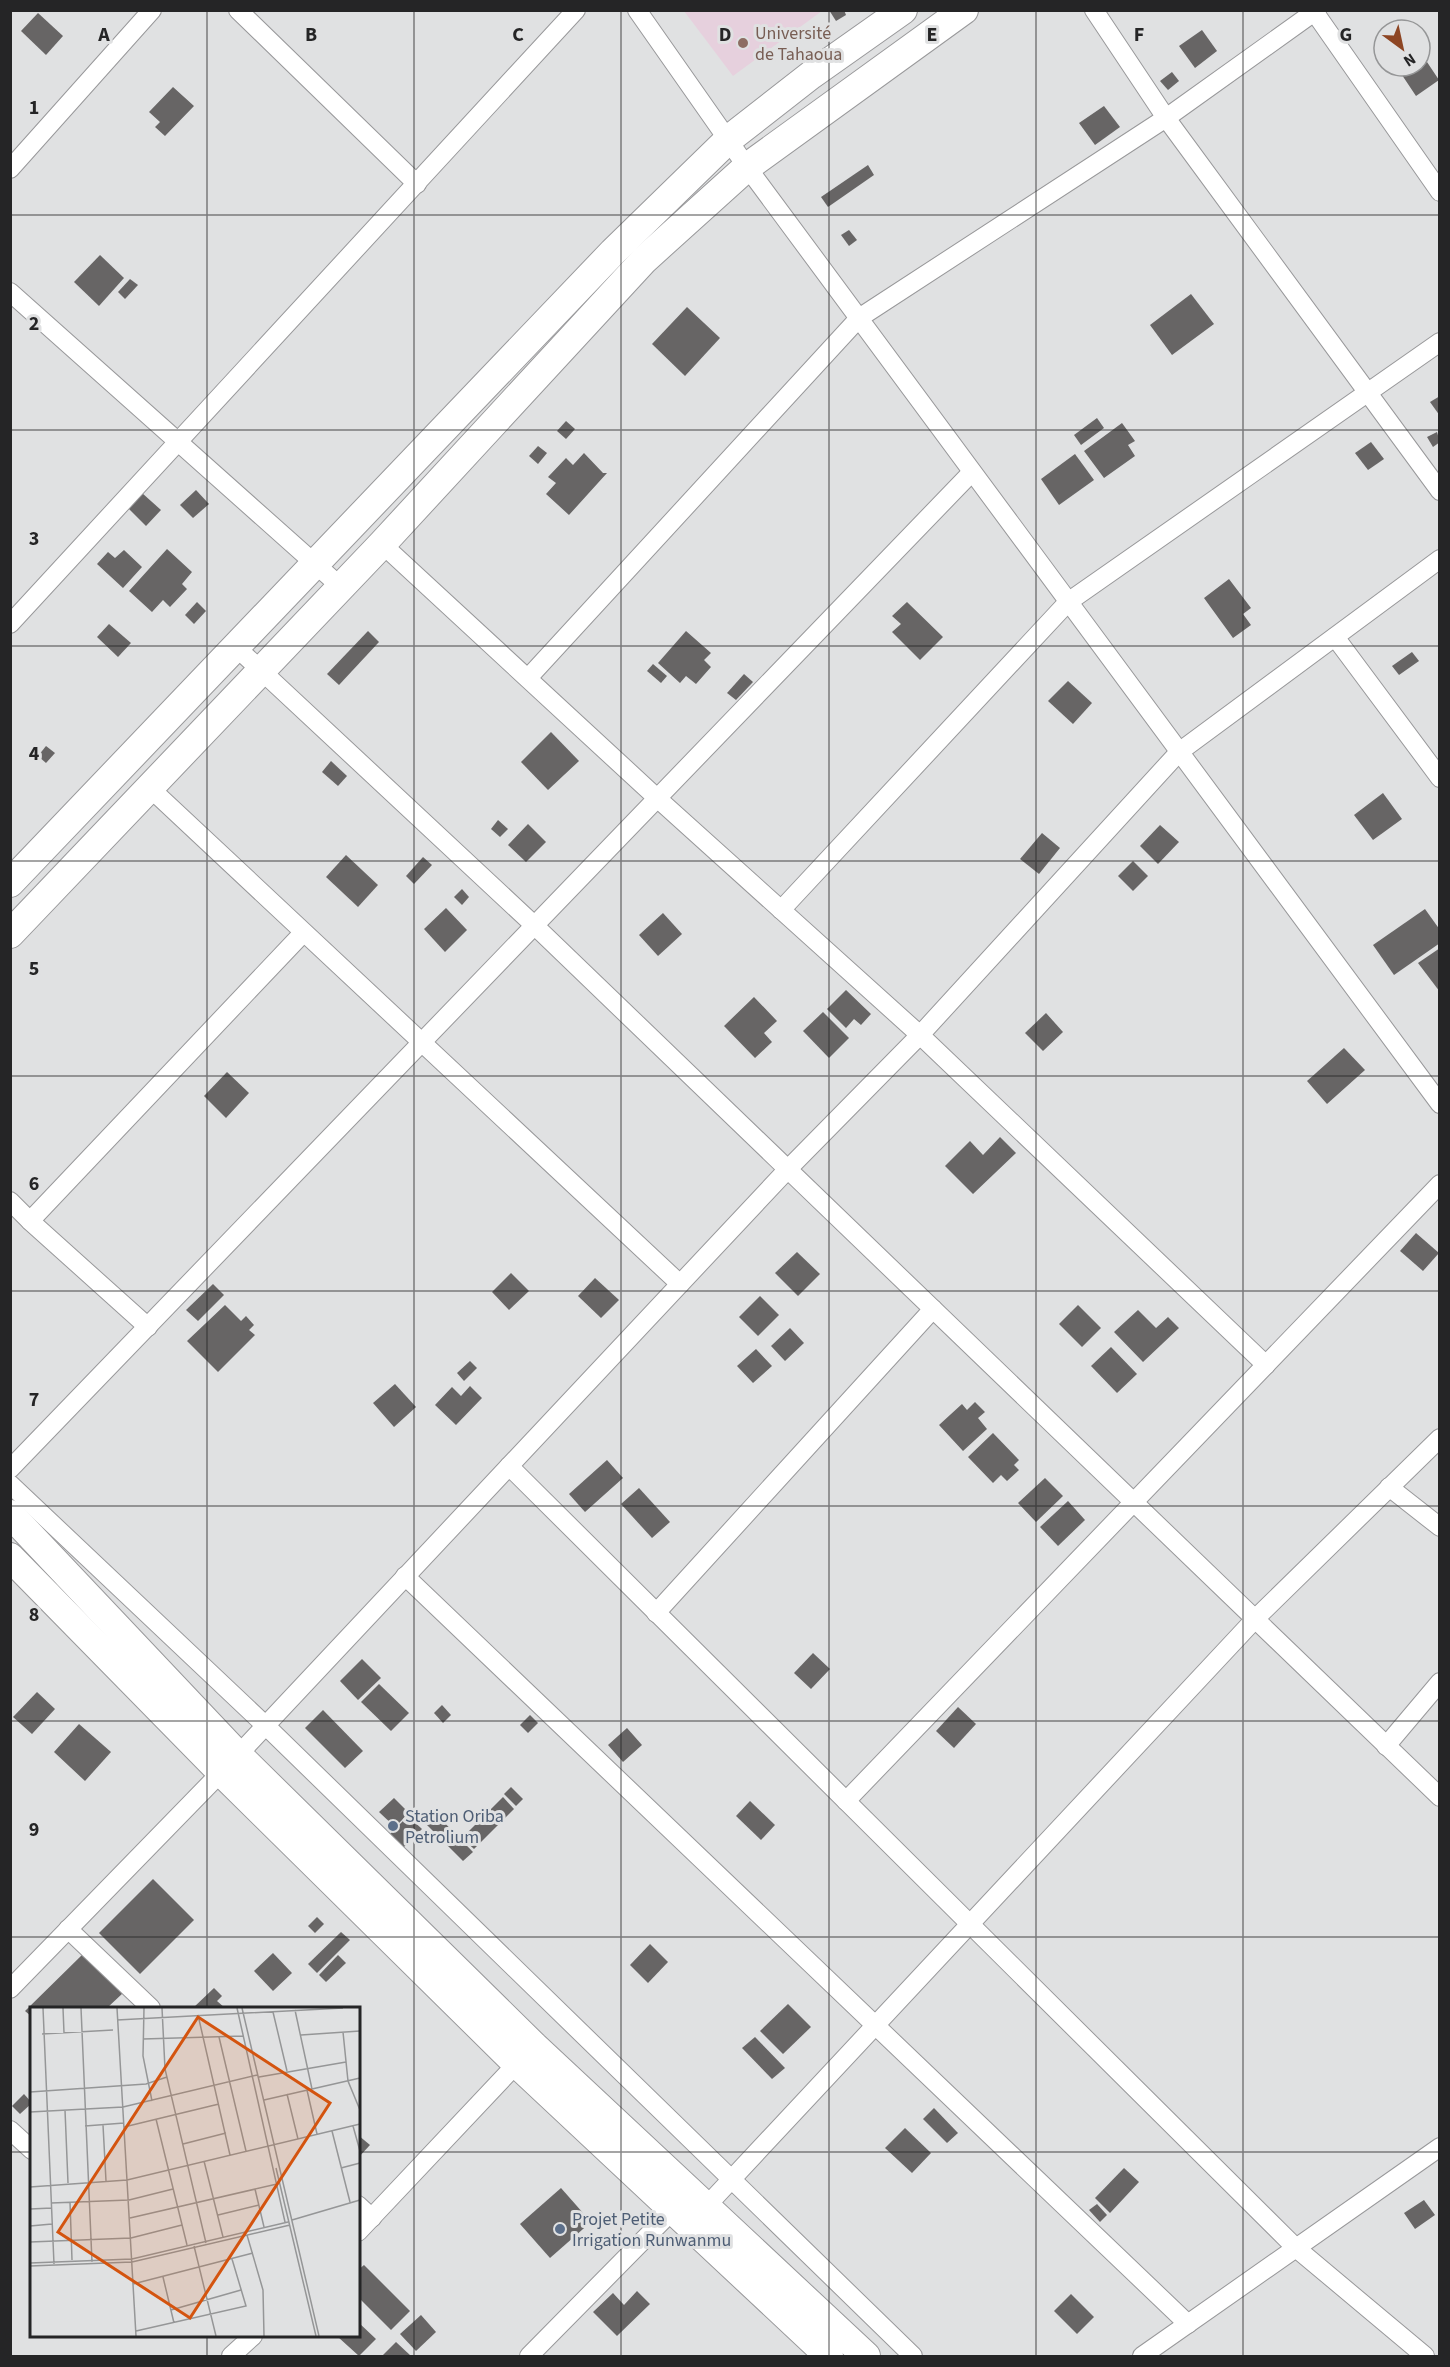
<svg xmlns="http://www.w3.org/2000/svg" width="1450" height="2367" viewBox="0 0 1450 2367" font-family="'Source Sans 3',sans-serif">
  <rect width="100%" height="100%" fill="#e0e1e2"/>
  <polygon fill="#e6d0dd" points="684,11 822,11 733,76"/>
  <g fill="#676565">
    <polygon points="829,10 844,10 846,15 836,21"/>
    <polygon points="38,13 63,36 46,55 21,31"/>
    <polygon points="1202,30 1217,51 1195,68 1179,46"/>
    <polygon points="1425,59 1439,80 1416,96 1402,75 1415,66 1420,66 1420,62"/>
    <polygon points="1172,72 1179,81 1168,90 1160,81"/>
    <polygon points="173,87 194,106 165,136 155,127 160,122 149,112"/>
    <polygon points="1104,106 1120,127 1095,145 1079,123"/>
    <polygon points="868,165 874,175 828,207 821,197"/>
    <polygon points="849,230 857,240 849,246 841,235"/>
    <polygon points="100,255 124,278 99,306 74,282"/>
    <polygon points="130,279 138,285 125,299 118,292"/>
    <polygon points="1191,294 1214,324 1172,355 1150,325"/>
    <polygon points="687,307 720,338 685,376 652,344"/>
    <polygon points="1440,396 1440,416 1430,402"/>
    <polygon points="1097,418 1104,428 1081,445 1074,435"/>
    <polygon points="566,421 575,429 566,439 557,431"/>
    <polygon points="1122,423 1135,441 1128,445 1135,456 1104,478 1084,451"/>
    <polygon points="1437,432 1440,442 1433,447 1427,437"/>
    <polygon points="1371,442 1384,459 1368,470 1355,453"/>
    <polygon points="538,446 547,453 538,464 529,456"/>
    <polygon points="584,453 603,473 607,473 569,515 546,494 556,483 548,477 566,458 573,465"/>
    <polygon points="1075,454 1094,480 1059,505 1041,479"/>
    <polygon points="196,490 209,504 193,518 180,505"/>
    <polygon points="142,493 161,510 146,526 128,508"/>
    <polygon points="167,549 192,572 182,584 187,589 170,607 163,600 152,612 129,591"/>
    <polygon points="124,550 142,567 123,588 97,564 108,552 115,558"/>
    <polygon points="1229,579 1251,608 1243,614 1251,625 1233,638 1204,598"/>
    <polygon points="197,602 206,611 194,624 185,615"/>
    <polygon points="907,602 943,637 920,660 892,632 901,624 892,616"/>
    <polygon points="109,624 131,643 118,657 97,637"/>
    <polygon points="368,631 379,642 339,685 327,674"/>
    <polygon points="686,631 711,653 704,660 711,667 696,684 686,676 680,683 658,663"/>
    <polygon points="1412,652 1419,661 1399,675 1392,666"/>
    <polygon points="653,664 667,676 661,683 647,671"/>
    <polygon points="744,674 753,682 736,700 727,693"/>
    <polygon points="1068,681 1092,703 1073,724 1048,701"/>
    <polygon points="551,732 579,761 548,790 521,762"/>
    <polygon points="46,746 55,753 46,763 38,756"/>
    <polygon points="331,761 347,776 338,786 322,772"/>
    <polygon points="1383,793 1402,819 1373,840 1354,815"/>
    <polygon points="498,820 508,829 500,837 491,829"/>
    <polygon points="528,824 546,842 526,862 508,845"/>
    <polygon points="1160,825 1179,842 1158,864 1140,846"/>
    <polygon points="1042,833 1060,848 1039,874 1020,859"/>
    <polygon points="346,855 378,885 358,907 326,877"/>
    <polygon points="423,857 432,865 414,884 406,876"/>
    <polygon points="1133,861 1148,876 1133,891 1118,876"/>
    <polygon points="462,889 469,897 462,905 454,897"/>
    <polygon points="446,908 467,930 445,952 424,929"/>
    <polygon points="1425,909 1440,930 1440,943 1394,975 1373,945"/>
    <polygon points="663,913 682,934 658,956 639,935"/>
    <polygon points="1440,948 1440,992 1418,963"/>
    <polygon points="846,990 871,1014 861,1025 854,1019 846,1028 827,1009"/>
    <polygon points="754,997 777,1021 764,1033 772,1042 755,1058 724,1026"/>
    <polygon points="823,1012 849,1038 829,1058 803,1031"/>
    <polygon points="1046,1013 1063,1032 1043,1051 1025,1033"/>
    <polygon points="1344,1048 1365,1070 1327,1104 1307,1081"/>
    <polygon points="227,1072 249,1093 226,1118 204,1096"/>
    <polygon points="1000,1137 1016,1153 973,1194 945,1166 970,1141 983,1155"/>
    <polygon points="1416,1233 1439,1253 1423,1271 1400,1251"/>
    <polygon points="797,1252 820,1274 798,1296 775,1273"/>
    <polygon points="511,1273 529,1291 509,1310 492,1292"/>
    <polygon points="595,1278 619,1300 601,1318 578,1296"/>
    <polygon points="213,1284 224,1295 198,1321 186,1310"/>
    <polygon points="760,1296 779,1315 758,1336 739,1317"/>
    <polygon points="225,1305 241,1321 246,1316 254,1325 249,1330 255,1335 218,1372 187,1341"/>
    <polygon points="1078,1305 1101,1328 1082,1347 1059,1324"/>
    <polygon points="1138,1310 1156,1328 1168,1317 1179,1328 1143,1362 1114,1332"/>
    <polygon points="790,1328 804,1343 785,1361 771,1346"/>
    <polygon points="1111,1347 1137,1374 1117,1393 1091,1366"/>
    <polygon points="756,1349 772,1366 753,1383 737,1366"/>
    <polygon points="470,1361 477,1368 464,1381 457,1373"/>
    <polygon points="395,1384 416,1407 394,1427 373,1403"/>
    <polygon points="470,1386 482,1398 456,1425 435,1405 452,1387 461,1396"/>
    <polygon points="975,1402 985,1412 978,1418 987,1429 963,1451 939,1425 962,1404 967,1410"/>
    <polygon points="993,1433 1019,1460 1014,1465 1019,1470 1007,1481 1001,1475 993,1483 968,1457"/>
    <polygon points="607,1460 623,1478 585,1512 569,1494"/>
    <polygon points="1045,1478 1063,1496 1036,1522 1018,1503"/>
    <polygon points="639,1488 670,1522 652,1538 621,1504"/>
    <polygon points="1068,1501 1085,1520 1058,1546 1040,1527"/>
    <polygon points="813,1653 830,1669 811,1689 794,1673"/>
    <polygon points="362,1659 381,1678 358,1700 340,1681"/>
    <polygon points="379,1684 409,1713 391,1731 361,1702"/>
    <polygon points="37,1692 55,1709 32,1734 13,1717"/>
    <polygon points="442,1705 451,1715 443,1723 434,1713"/>
    <polygon points="958,1707 976,1724 954,1748 936,1731"/>
    <polygon points="323,1710 363,1751 345,1768 305,1728"/>
    <polygon points="530,1715 538,1723 528,1733 520,1725"/>
    <polygon points="79,1724 111,1752 85,1781 54,1752"/>
    <polygon points="627,1728 642,1745 623,1762 608,1745"/>
    <polygon points="511,1787 523,1799 516,1806 504,1794"/>
    <polygon points="503,1797 514,1809 474,1849 462,1838"/>
    <polygon points="394,1798 409,1813 395,1827 379,1812"/>
    <polygon points="750,1801 775,1825 761,1840 736,1816"/>
    <polygon points="435,1813 473,1852 463,1861 425,1823"/>
    <polygon points="408,1816 422,1829 400,1851 386,1838"/>
    <polygon points="153,1879 194,1920 140,1974 99,1933"/>
    <polygon points="317,1917 324,1924 315,1933 308,1926"/>
    <polygon points="341,1932 350,1940 317,1973 308,1964"/>
    <polygon points="650,1944 668,1962 648,1983 630,1965"/>
    <polygon points="273,1953 292,1973 273,1991 254,1971"/>
    <polygon points="83,1954 123,1993 107,2008 32,2008 32,2017 25,2011"/>
    <polygon points="338,1955 346,1963 326,1982 319,1975"/>
    <polygon points="214,1988 222,1996 217,2001 225,2008 193,2008"/>
    <polygon points="788,2004 811,2027 783,2054 760,2031"/>
    <polygon points="755,2037 785,2068 772,2079 742,2048"/>
    <polygon points="24,2094 32,2103 20,2114 12,2106"/>
    <polygon points="934,2108 958,2133 947,2143 923,2119"/>
    <polygon points="905,2128 931,2153 912,2173 885,2148"/>
    <polygon points="358,2135 370,2145 358,2158"/>
    <polygon points="1124,2168 1139,2182 1110,2213 1095,2198"/>
    <polygon points="561,2188 591,2222 550,2258 520,2224"/>
    <polygon points="1424,2200 1435,2215 1415,2229 1404,2213"/>
    <polygon points="1097,2204 1107,2215 1100,2222 1089,2210"/>
    <polygon points="364,2265 410,2311 391,2330 358,2297 358,2270"/>
    <polygon points="637,2291 650,2304 617,2336 593,2312 613,2293 624,2305"/>
    <polygon points="1071,2294 1094,2317 1077,2334 1054,2311"/>
    <polygon points="421,2315 436,2332 416,2351 400,2334"/>
    <polygon points="358,2322 376,2339 359,2356 338,2337 358,2336"/>
    <polygon points="396,2342 411,2356 382,2356"/>
  </g>
  <g fill="none" stroke-linecap="round" stroke-linejoin="round">
    <g stroke="#98989a" stroke-width="20">
      <g id="street">
        <polyline points="238,10 417,184"/>
        <polyline points="637,10 747,167 1440,1104"/>
        <polyline points="1094,10 1166,118 1440,491"/>
        <polyline points="1313,10 1440,192"/>
        <polyline points="10,169 152,10"/>
        <polyline points="10,292 341,587"/>
        <polyline points="382,544 657,798 920,1035 1266,1365"/>
        <polyline points="10,624 576,10"/>
        <polyline points="1335,637 1440,778"/>
        <polyline points="237,648 534,925 1440,1797"/>
        <polyline points="528,678 859,318 1166,118 1317,10"/>
        <polyline points="150,788 680,1284"/>
        <polyline points="781,910 1068,602 1440,342"/>
        <polyline points="10,1201 30,1221 148,1327"/>
        <polyline points="30,1221 303,933"/>
        <polyline points="509,1466 1296,2248 1425,2356"/>
        <polyline points="10,1469 972,472"/>
        <polyline points="10,1484 265,1725 913,2356"/>
        <polyline points="1389,1487 1440,1527"/>
        <polyline points="405,1576 1188,2324"/>
        <polyline points="656,1613 933,1309"/>
        <polyline points="1386,1746 1440,1682"/>
        <polyline points="846,1801 1440,1184"/>
        <polyline points="68,1929 151,2008"/>
        <polyline points="10,1989 238,1755 788,1169 920,1035 1179,752 1440,559"/>
        <polyline points="10,2130 32,2150"/>
        <polyline points="358,2205 372,2218"/>
        <polyline points="700,2213 1255,1619 1440,1438"/>
        <polyline points="358,2232 524,2056"/>
        <polyline points="231,2356 253,2336"/>
        <polyline points="529,2356 673,2210"/>
        <polyline points="1142,2356 1440,2147"/>
      </g>
    </g>
    <g stroke="#98989a" stroke-width="30">
      <g id="primary">
        <polyline points="10,883 613,252 729,139 811,75 903,10"/>
        <polyline points="10,934 382,544 644,260 747,167 964,10"/>
        <polyline points="10,1514 238,1755 534,2046 866,2356"/>
        <polyline points="10,1557 221,1772 517,2064 829,2356"/>
      </g>
    </g>
    <use href="#street" stroke="#fff" stroke-width="18"/>
    <use href="#primary" stroke="#fff" stroke-width="28"/>
  </g>
  <path fill="none" stroke="#252526" stroke-width="1.5" stroke-opacity="0.55" d="M 207,10 L 207,2008M 414,10 L 414,2356M 621,10 L 621,2356M 829,10 L 829,2356M 1036,10 L 1036,2356M 1243,10 L 1243,2356M 10,215 L 1440,215M 10,430 L 1440,430M 10,646 L 1440,646M 10,861 L 1440,861M 10,1076 L 1440,1076M 10,1291 L 1440,1291M 10,1506 L 1440,1506M 10,1721 L 1440,1721M 10,1937 L 1440,1937M 10,2152 L 32,2152M 358,2152 L 1440,2152M 207,2336 L 207,2356"/>
  <circle fill="#8d6e63" stroke="#e0e1e2" stroke-width="2" cx="743" cy="43" r="6"/>
  <g fill="#5c6f8a" stroke="#e0e1e2" stroke-width="2">
    <circle cx="393" cy="1826" r="6"/>
    <circle cx="560" cy="2229" r="6"/>
  </g>
  <g text-anchor="middle" stroke-width="6" stroke-linejoin="round" paint-order="stroke">
    <g font-size="18" fill="#785e54" stroke="#e0e1e2" text-anchor="start">
      <text x="755" y="39">Université<tspan x="755" dy="21">de Tahaoua</tspan></text>
    </g>
    <g font-size="18" fill="#4e5e75" stroke="#e0e1e2" text-anchor="start">
      <text x="405" y="1822">Station Oriba<tspan x="405" dy="21">Petrolium</tspan></text>
      <text x="572" y="2225">Projet Petite<tspan x="572" dy="21">Irrigation Runwanmu</tspan></text>
    </g>
  </g>
  <g transform="translate(30 2007)">
    <rect width="330" height="330" fill="#e0e1e2"/>
    <path fill="none" stroke="#959697" stroke-width="1.5" d="M 13,1 L 24,257M 33,1 L 34,26M 51,1 L 62,255M 87,1 L 106,329M 114,1 L 113,49 L 122,94M 132,1 L 135,62 L 176,236M 207,1 L 255,215M 212,1 L 289,329M 265,3 L 282,82M 243,5 L 257,64M 168,8 L 200,148M 87,13 L 313,1M 313,25 L 318,74 L 330,103M 12,27 L 83,23M 271,28 L 330,24M 189,30 L 216,144M 113,32 L 213,29M 229,70 L 316,55M 277,83 L 287,127M 0,85 L 116,77 L 137,70M 257,87 L 268,132M 234,93 L 330,71M 35,103 L 38,176M 0,105 L 93,100 L 227,68M 126,112 L 157,238M 73,118 L 76,174M 55,119 L 94,116M 323,119 L 330,144M 94,120 L 189,97M 302,124 L 320,195M 153,137 L 196,126M 174,154 L 193,230M 246,161 L 286,329M 311,161 L 330,156M 0,180 L 97,173 L 330,117M 225,182 L 234,220M 40,195 L 42,253M 21,196 L 99,193 L 143,182M 0,202 L 22,201M 188,208 L 229,198M 100,211 L 247,177M 262,213 L 330,193M 0,219 L 22,217M 217,228 L 233,283 L 234,329M 0,235 L 101,231 L 152,218M 164,239 L 186,329M 0,256 L 102,252 L 258,215M 0,259 L 102,255 L 260,218M 133,270 L 144,316M 103,277 L 223,246M 141,303 L 211,283M 106,324 L 216,299 L 202,252"/>
    <path fill="#d4540f" fill-opacity="0.15" stroke="#d4540f" stroke-width="3" d="M 168,10 L 300,96 L 160,311 L 28,225 Z"/>
    <rect width="330" height="330" fill="none" stroke="#252526" stroke-width="3"/>
  </g>
  <g font-size="20" text-anchor="middle" font-weight="bold" fill="#252526" stroke="#e0e1e2" stroke-width="6" stroke-linejoin="round" paint-order="stroke">
    <text x="104" y="41">A</text>
    <text x="311" y="41">B</text>
    <text x="518" y="41">C</text>
    <text x="725" y="41">D</text>
    <text x="932" y="41">E</text>
    <text x="1139" y="41">F</text>
    <text x="1346" y="41">G</text>
    <text x="34" y="114">1</text>
    <text x="34" y="330">2</text>
    <text x="34" y="545">3</text>
    <text x="34" y="760">4</text>
    <text x="34" y="975">5</text>
    <text x="34" y="1190">6</text>
    <text x="34" y="1406">7</text>
    <text x="34" y="1621">8</text>
    <text x="34" y="1836">9</text>
  </g>
  <rect width="1450" height="2367" fill="none" stroke="#252526" stroke-width="24"/>
  <g transform="translate(1402 48) rotate(147)"><circle r="28" fill="#e0e1e2" stroke="#959697" stroke-width="1.5"/>
  <path d="M0-4.5L10 22L0 15L-10 22Z" fill="#8d4523"/>
  <text y="-9" font-size="16" font-weight="bold" text-anchor="middle" fill="#252526">N</text>
  </g>
</svg>
